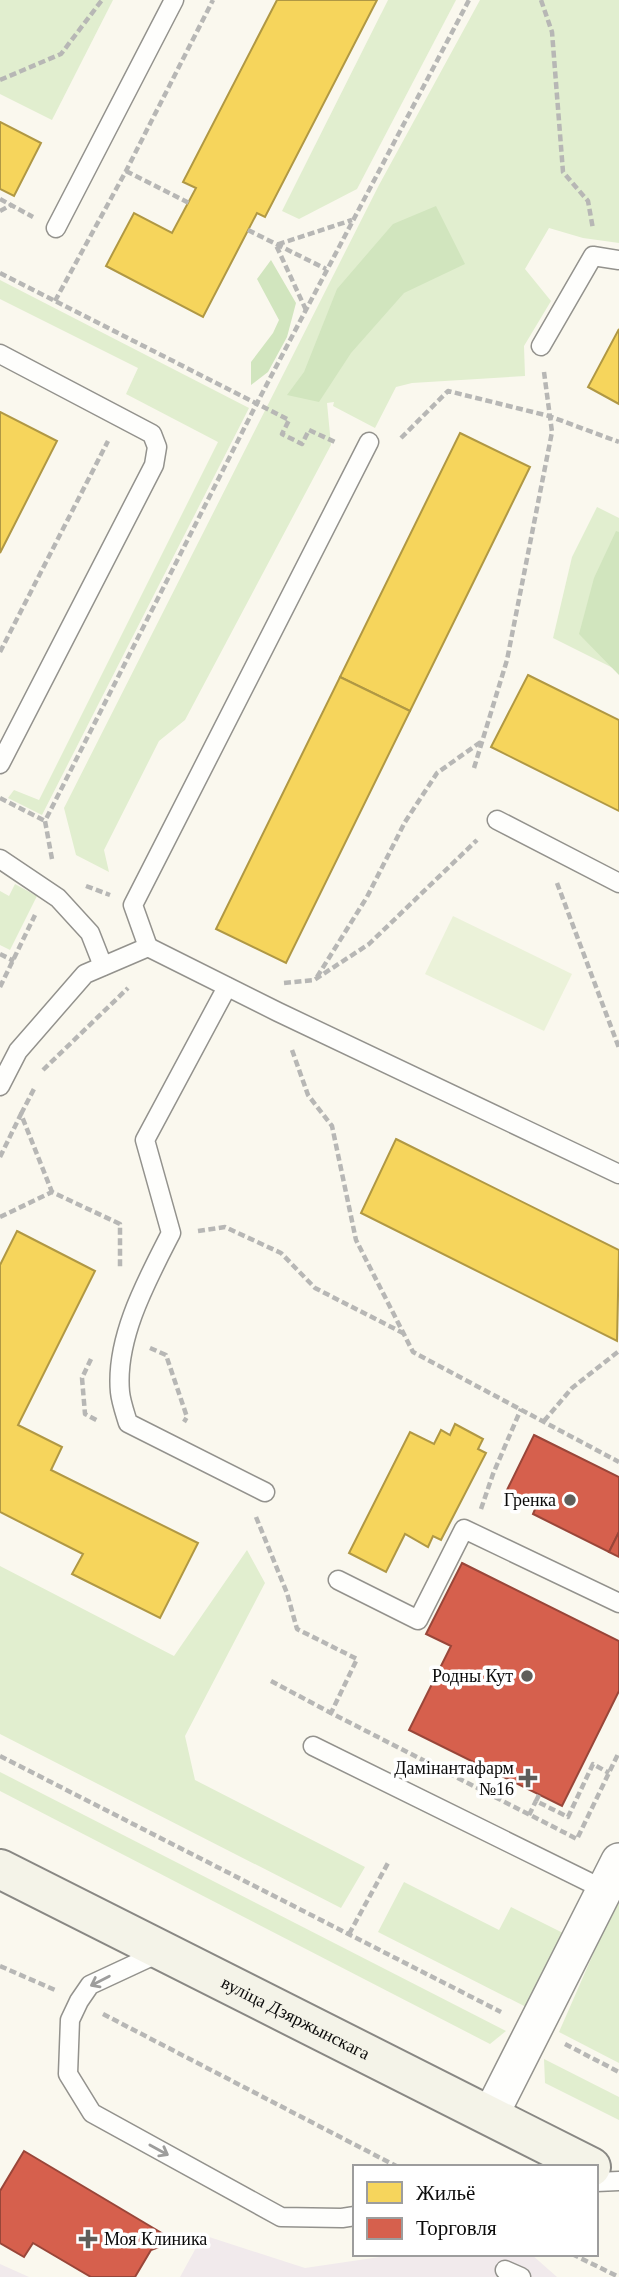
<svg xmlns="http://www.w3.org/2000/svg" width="619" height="2277" viewBox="0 0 619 2277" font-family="Georgia,serif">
  <rect width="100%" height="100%" fill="#faf8ee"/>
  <g fill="#f1eaec">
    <polygon points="203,2235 305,2268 400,2254 531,2254 557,2277 180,2277"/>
    <polygon points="0,2264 29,2277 0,2277"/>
  </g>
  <g fill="#e1eecf">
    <polygon points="0,0 113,0 52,120 0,94"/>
    <polygon points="388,0 456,0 357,189 299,219 282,211"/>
    <polygon points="480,0 619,0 619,243 583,238 549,228 525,269 551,301 524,346 525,376 412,383 396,387 375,428 333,406 334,402 327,403 331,445 185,720 159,741 104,850 109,872 76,855 64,808 379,185"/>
    <polygon points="0,280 249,408 42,815 8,798 14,790 39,800 218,442 126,394 138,368 0,299"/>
    <polygon points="597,507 619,518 619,671 553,638 572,557"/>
    <polygon points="15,884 37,896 10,950 0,945 0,891 9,896"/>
    <polygon points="247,1550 265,1583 185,1736 195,1780 365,1867 341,1908 0,1734 0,1566 174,1656"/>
    <polygon points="0,1772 506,2031 490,2044 0,1791"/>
    <polygon points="404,1882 499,1930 511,1907 565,1934 528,2008 378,1932"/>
    <polygon points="619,1895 619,2063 559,2032"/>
    <polygon points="544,2059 619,2097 619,2120 545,2083"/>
  </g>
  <g fill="#d1e5be">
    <polygon points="436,206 465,264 404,293 351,353 319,402 287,395 304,372 337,289 393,224"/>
    <polygon points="271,260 296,303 287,337 268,372 251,385 251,362 273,333 279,320 257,279"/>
    <polygon points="616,531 619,532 619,675 579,634 594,578"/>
  </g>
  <polygon fill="#ebf2d9" points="453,916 572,974 544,1031 425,974"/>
  <g fill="#f6d55c" stroke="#b09844" stroke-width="2">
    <polygon points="277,0 377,0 265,217 257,213 203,317 106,266 134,213 172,233 196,188 183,182"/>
    <polygon points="0,122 41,143 14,196 0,189"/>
    <polygon points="619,329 619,404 588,387"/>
    <polygon points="0,412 57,441 0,553"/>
    <polygon points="460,433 530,467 410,711 340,677"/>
    <polygon points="528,675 619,720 619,811 491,747"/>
    <polygon points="340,677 410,711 286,963 216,929"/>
    <polygon points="396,1139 619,1250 617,1341 361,1213"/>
    <polygon points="17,1231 95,1271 18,1425 62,1447 51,1470 198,1543 160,1618 72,1574 83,1554 0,1512 0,1265"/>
    <polygon points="455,1424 483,1439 478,1449 486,1453 441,1540 433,1536 428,1547 405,1534 386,1572 349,1553 410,1432 434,1444 441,1430 450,1435"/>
  </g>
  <g fill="#d6604d" stroke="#994639" stroke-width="2">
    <polygon points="534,1435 619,1477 619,1532 609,1552 533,1514 536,1507 506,1492"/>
    <polygon points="619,1532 619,1557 609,1552"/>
    <polygon points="462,1563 619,1641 619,1691 562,1806 409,1730 451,1646 426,1634"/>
    <polygon points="24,2151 175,2241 151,2250 135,2277 91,2277 33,2243 24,2257 0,2243 0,2191"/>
  </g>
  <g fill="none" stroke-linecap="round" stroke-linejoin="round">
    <g stroke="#93928d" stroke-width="21">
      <g id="lane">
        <polyline points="56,228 174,0"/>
        <polyline points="541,346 593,256 619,260"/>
        <polyline points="0,354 152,434 157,447 154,465 0,764"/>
        <polyline points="497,820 619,883"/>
        <polyline points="0,859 58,898 90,933 103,966"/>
        <polyline points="148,947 133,905 369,442"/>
        <path d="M 227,987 L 145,1140 L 171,1233 C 147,1280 115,1338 120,1392 C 121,1402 125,1413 128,1423 L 265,1492"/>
        <polyline points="0,1086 18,1051 85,974 148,947 278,1012 619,1174"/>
        <polyline points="338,1580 418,1620 464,1529 619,1603"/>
        <polyline points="313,1746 605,1890"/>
        <polyline points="161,1952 90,1985 79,2001 70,2020 68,2074 92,2113 281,2217 342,2218 355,2216"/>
        <polyline points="596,2182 619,2181"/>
        <polyline points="505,2270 521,2277"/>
      </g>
    </g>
    <g stroke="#93928d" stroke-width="38">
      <polyline id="street" points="490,2116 619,1861"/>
    </g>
    <g stroke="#898884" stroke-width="42">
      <g id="secondary">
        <path id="s1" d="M 0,1869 L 591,2167"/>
      </g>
    </g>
    <g stroke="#b7b7b5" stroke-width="4.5" stroke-dasharray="7 3.5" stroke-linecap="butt">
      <polyline points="541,0 552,32 563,172 588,201 593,229"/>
      <polyline points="0,80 61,54 102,0"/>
      <polyline points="126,171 189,203"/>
      <polyline points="0,199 33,217"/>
      <polyline points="0,211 11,205"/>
      <polyline points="248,230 326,269"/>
      <polyline points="0,273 289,420 282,434 302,444 309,430 337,443"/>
      <polyline points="55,301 126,171 213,0"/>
      <polyline points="306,310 276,245 352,220"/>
      <polyline points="401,438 448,391 549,416 619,442"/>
      <polyline points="0,652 108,441"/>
      <polyline points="474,768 507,660 552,432 544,372"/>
      <polyline points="0,798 45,821"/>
      <polyline points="52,859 45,821 257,403 469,0"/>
      <polyline points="557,883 619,1048"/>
      <polyline points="86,886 110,895"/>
      <polyline points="0,954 14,961"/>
      <polyline points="317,977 367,897 405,822 437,773 482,741"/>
      <polyline points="284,983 314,980 369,944 477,840"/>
      <polyline points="0,987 35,915"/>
      <polyline points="292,1050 308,1095 332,1126 356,1240 413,1352 619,1462"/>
      <polyline points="43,1070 128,988"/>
      <polyline points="21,1114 35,1087"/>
      <polyline points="0,1157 21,1114 52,1192"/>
      <polyline points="0,1217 52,1192 120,1224 120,1268"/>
      <polyline points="198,1231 225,1227 281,1253 315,1288 403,1333"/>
      <polyline points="150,1348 166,1355 187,1417 184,1422"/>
      <polyline points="91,1359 82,1378 85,1414 98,1421"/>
      <polyline points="544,1421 572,1388 619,1351"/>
      <polyline points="481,1509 493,1474 521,1409"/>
      <polyline points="256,1517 287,1593 297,1629 357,1659 331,1713 577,1839 619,1752"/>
      <polyline points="271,1681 331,1713"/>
      <polyline points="0,1756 501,2012"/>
      <polyline points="539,1795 536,1801 568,1817 593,1764 609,1773"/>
      <polyline points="529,1815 536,1801"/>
      <polyline points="349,1934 388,1863"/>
      <polyline points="0,1966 55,1990"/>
      <polyline points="103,2014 398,2167"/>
      <polyline points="565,2044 619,2072"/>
      <polyline points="572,2254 619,2277"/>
    </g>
    <use href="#lane" stroke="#fefefc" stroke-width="18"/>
    <use href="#street" stroke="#fefefc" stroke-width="35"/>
    <use href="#secondary" stroke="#f4f3e8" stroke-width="38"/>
  </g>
  <defs><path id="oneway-shaft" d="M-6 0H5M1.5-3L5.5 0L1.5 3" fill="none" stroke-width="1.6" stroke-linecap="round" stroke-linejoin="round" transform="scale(1.75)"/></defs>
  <g stroke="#9d9d9c">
    <use href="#oneway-shaft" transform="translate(100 1981) rotate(153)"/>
    <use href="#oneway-shaft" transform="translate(159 2150) rotate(29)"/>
  </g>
  <g fill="#5f5e5a" stroke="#fff" stroke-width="2.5">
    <circle cx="570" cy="1500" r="7"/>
    <circle cx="527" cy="1676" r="7"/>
    <path d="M524.5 1767.5h7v7h7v7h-7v7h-7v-7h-7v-7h7z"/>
    <path d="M84.5 2228.5h7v7h7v7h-7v7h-7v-7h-7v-7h7z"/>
  </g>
  <g text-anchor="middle" stroke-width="7" stroke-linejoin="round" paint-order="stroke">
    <g font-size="18" fill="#0b0b0b" stroke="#fff" text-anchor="end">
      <text x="556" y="1506">Гренка</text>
      <text x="513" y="1682">Родны Кут</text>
      <text x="514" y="1774">Дамінантафарм<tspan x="514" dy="21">№16</tspan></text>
      <text x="104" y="2245" text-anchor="start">Моя Клиника</text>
    </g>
    <g font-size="18" fill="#0b0b0b" stroke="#fff">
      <text dy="6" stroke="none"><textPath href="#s1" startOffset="331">вуліца Дзяржынскага</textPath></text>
    </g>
  </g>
  <rect x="353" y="2165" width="245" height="91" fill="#ffffff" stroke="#9d9d9d" stroke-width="2"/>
  <rect x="367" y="2182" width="35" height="21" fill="#f6d55c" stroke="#9d9d9d" stroke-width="2"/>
  <text x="416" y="2200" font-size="21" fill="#0b0b0b">Жильё</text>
  <rect x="367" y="2218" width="35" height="21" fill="#d6604d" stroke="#9d9d9d" stroke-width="2"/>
  <text x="416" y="2235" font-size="21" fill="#0b0b0b">Торговля</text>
</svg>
